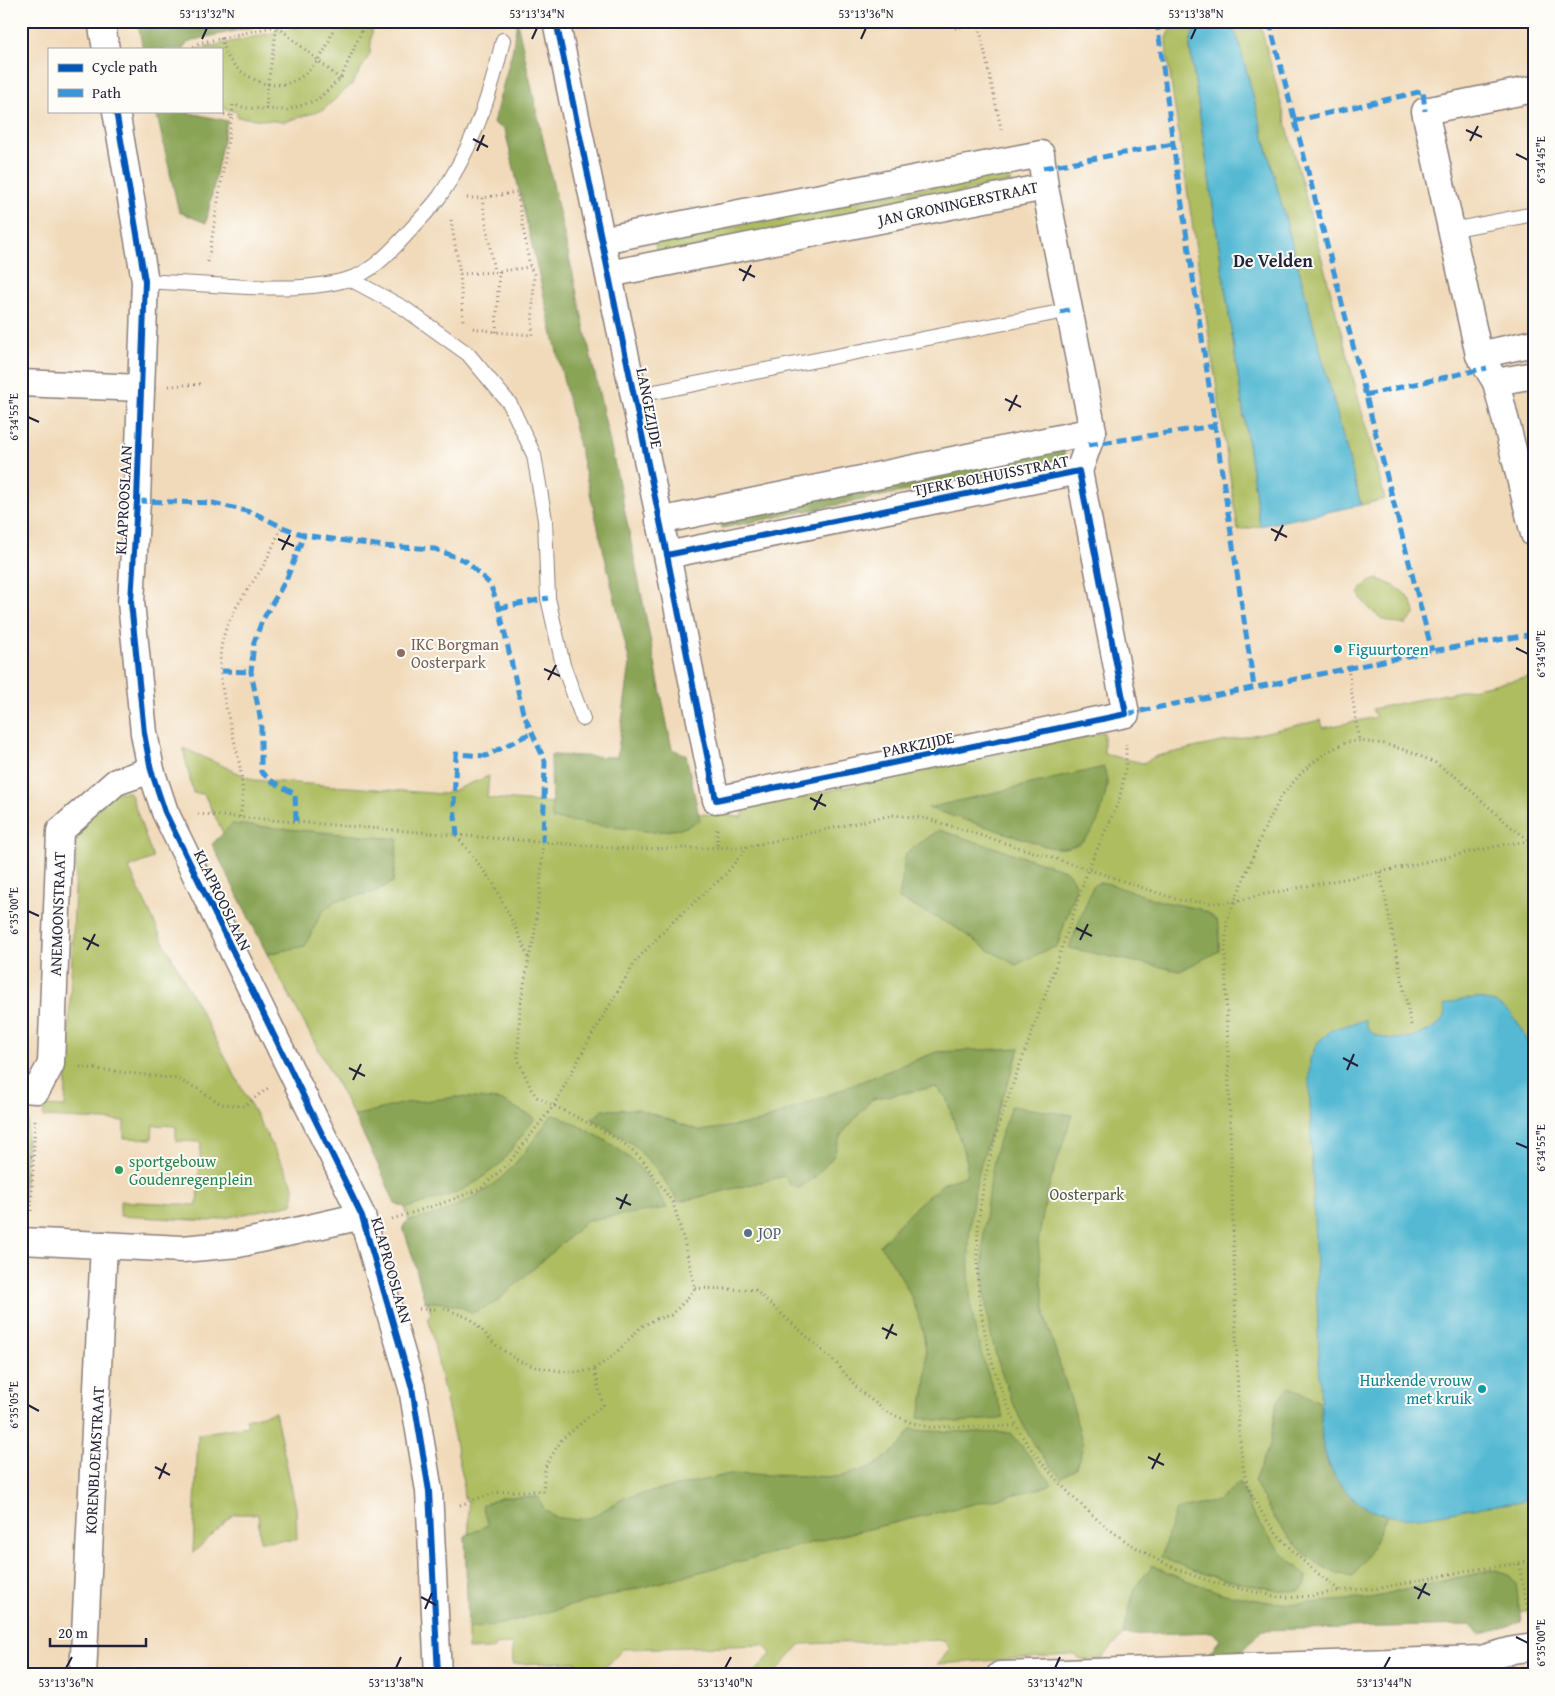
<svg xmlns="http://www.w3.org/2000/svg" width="1555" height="1696" viewBox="0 0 1555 1696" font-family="'Gentium Book Plus',serif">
  <rect width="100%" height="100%" fill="#fdfcf7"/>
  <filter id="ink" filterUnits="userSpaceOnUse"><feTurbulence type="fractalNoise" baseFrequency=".02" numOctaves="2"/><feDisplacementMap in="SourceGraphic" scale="10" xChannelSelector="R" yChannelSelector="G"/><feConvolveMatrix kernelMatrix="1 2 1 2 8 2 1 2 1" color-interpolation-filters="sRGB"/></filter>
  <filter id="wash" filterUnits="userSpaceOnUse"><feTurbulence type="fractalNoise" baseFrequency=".0096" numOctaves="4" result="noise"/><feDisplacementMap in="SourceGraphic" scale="20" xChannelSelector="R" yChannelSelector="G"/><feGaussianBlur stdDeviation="1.12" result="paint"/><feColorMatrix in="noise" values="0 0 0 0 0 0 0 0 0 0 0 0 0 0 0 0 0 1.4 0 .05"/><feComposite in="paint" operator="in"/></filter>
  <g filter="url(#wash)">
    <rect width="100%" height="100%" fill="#f1daba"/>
    <g fill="#adbd60" stroke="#68704e">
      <polygon points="326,21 373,21 370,54 352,84 323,110 284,122 237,117 237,112 221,108 221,49 198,49"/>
      <path d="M 1173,21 L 1211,21 C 1197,26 1191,34 1190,48 L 1260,526 L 1238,530 L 1167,55 L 1166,41 Z"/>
      <polygon points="1211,21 1257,21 1261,27 1385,499 1361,505 1238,39 1223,23"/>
      <polygon points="1008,171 1011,182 657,255 655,244 656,242"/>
      <path d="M 1378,579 C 1396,586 1413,594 1415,614 L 1406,624 C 1386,626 1369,611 1359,595 C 1363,585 1368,581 1378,579 Z"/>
      <polygon points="1534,676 1534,1609 1491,1618 1126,1628 1123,1635 1101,1659 1083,1660 1074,1655 937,1664 950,1649 944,1640 801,1644 773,1675 759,1674 756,1671 771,1654 764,1645 623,1649 598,1675 576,1675 576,1662 513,1664 512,1644 494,1645 494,1649 468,1649 468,1629 472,1628 468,1498 464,1499 462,1474 428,1316 431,1315 403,1197 362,1114 354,1116 267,954 281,951 204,794 193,793 183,748 254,780 444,794 489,776 487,798 743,817 743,809 1104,732 1104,754 1143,763 1157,756 1321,720 1323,728 1376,717 1372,709"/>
      <polygon points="116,792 130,792 153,858 129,868 162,939 294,1186 293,1204 210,1221 120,1216 120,1201 197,1205 201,1142 176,1141 176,1126 153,1125 152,1139 124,1138 124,1121 43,1117 45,1106 65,1107 77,846 67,844 73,831"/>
      <polygon points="21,1104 29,1104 22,1231 21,1231"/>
      <polygon points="275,1412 296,1508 297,1540 260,1541 258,1514 234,1514 193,1553 198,1434 248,1426 246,1419"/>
    </g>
    <g fill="#8aa456" stroke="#566348">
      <polygon points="137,21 280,21 198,39 187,43 183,49 143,49"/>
      <polygon points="517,21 623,502 672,749 686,755 700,821 681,829 653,832 552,819 551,755 617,757 630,664 505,130 493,123 513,48"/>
      <polygon points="156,111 181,111 227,121 206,223 179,212"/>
      <polygon points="1063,446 1066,459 722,528 720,517"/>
      <path d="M 1104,767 C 1105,772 1107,778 1107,783 C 1107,788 1105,794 1104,799 C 1099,828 1083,854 1049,847 L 928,808 Z"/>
      <polygon points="232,824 398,839 393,882 374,892 335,901 322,912 305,946 267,954 212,844"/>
      <path d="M 939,830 L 1065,870 C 1071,876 1074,880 1076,888 L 1057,947 L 1048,949 L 1016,965 L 987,949 L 955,927 L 899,899 L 906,853 Z"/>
      <polygon points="1098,883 1106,883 1160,901 1199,909 1208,913 1217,921 1219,927 1219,951 1180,971 1069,948 1093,886"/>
      <path d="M 1020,1048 C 1007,1086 992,1125 981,1164 C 968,1209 966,1266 972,1312 C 977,1348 991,1383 1004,1418 L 999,1419 L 957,1422 L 918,1418 C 939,1354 919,1297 880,1245 L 912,1210 L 944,1183 L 966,1176 L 967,1162 L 946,1097 L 935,1087 L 872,1099 L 841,1135 L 833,1157 L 812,1180 L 799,1188 L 790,1186 L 785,1176 L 679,1202 L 654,1166 L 634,1145 L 592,1119 L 603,1110 L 639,1109 L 701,1131 L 760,1122 L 936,1052 Z"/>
      <polygon points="458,1097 500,1100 535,1118 501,1163 478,1181 456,1193 407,1208 395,1204 383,1175 354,1116 405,1103"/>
      <path d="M 1011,1106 L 1072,1115 L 1047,1193 L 1038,1242 L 1046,1320 L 1074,1410 L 1083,1446 L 1076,1468 L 1061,1478 C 1054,1469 1046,1461 1039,1451 C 1027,1435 1019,1416 1011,1398 C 977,1316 977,1241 995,1156 C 998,1139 1006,1122 1011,1106 Z"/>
      <path d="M 552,1115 L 561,1117 C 613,1143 638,1155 667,1208 L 588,1220 L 496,1302 L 473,1313 C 457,1304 443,1302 425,1302 L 414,1261 L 403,1227 L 407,1221 C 441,1216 486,1196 509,1170 C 525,1154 538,1134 552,1115 Z"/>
      <path d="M 1290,1387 L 1321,1403 L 1322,1440 L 1329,1467 L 1372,1510 L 1387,1515 L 1373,1546 L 1353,1577 C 1343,1575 1332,1572 1324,1567 C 1291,1548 1270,1514 1254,1481 L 1270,1444 L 1277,1402 Z"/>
      <polygon points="911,1429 924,1431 1011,1433 1052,1484 1041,1488 822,1540 501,1624 468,1629 465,1536 488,1525 482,1505 503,1497 538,1497 544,1509 555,1517 575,1520 592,1517 624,1498 730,1474 840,1477 874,1466 899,1447"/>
      <path d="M 1240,1482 L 1253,1515 L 1276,1546 L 1306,1576 L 1306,1584 L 1300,1591 C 1287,1592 1275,1589 1261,1587 C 1226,1581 1193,1572 1161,1557 L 1176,1510 L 1218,1501 Z"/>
      <path d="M 1153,1565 L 1167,1573 L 1224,1594 L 1268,1602 L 1296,1604 L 1371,1598 L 1456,1578 L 1496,1570 L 1508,1574 L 1516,1584 L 1521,1622 C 1508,1625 1493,1633 1479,1634 L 1470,1625 L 1262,1630 L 1241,1653 L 1208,1654 L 1220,1640 L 1212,1632 L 1123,1635 L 1135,1587 Z"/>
    </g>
    <g fill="#55b9d3" stroke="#3c6e87">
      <path d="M 1211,21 C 1227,23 1231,25 1238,39 L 1361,505 L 1260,526 L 1190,48 C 1191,32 1195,26 1211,21 Z"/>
      <path d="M 1477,998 C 1518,1006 1520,1026 1534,1061 L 1534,1498 C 1512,1504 1488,1506 1465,1509 C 1444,1513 1421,1519 1400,1517 C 1357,1514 1329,1481 1322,1440 L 1309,1079 L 1310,1059 L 1318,1042 L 1333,1029 L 1365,1020 C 1366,1023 1367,1029 1370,1031 C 1385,1046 1430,1037 1442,1020 C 1445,1016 1445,1011 1444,1005 L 1460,1000 Z"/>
    </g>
  </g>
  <g filter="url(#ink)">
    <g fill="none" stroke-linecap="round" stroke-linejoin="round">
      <g stroke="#8a7e7a" stroke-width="16">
        <g id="service">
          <polyline points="1451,230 1534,214"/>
          <polyline points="350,279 404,308 468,354 510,404 534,455 545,520 548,598 563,665 583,719"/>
          <path d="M 145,281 C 179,283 213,285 247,287 C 281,288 316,289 349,279 C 372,272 389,253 405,236 C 416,223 430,210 440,196 C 472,149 491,95 503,40"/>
          <polyline points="634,396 1060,312"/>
        </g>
      </g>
      <g stroke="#8a7e7a" stroke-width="29">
        <g id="minor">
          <polyline points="101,21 106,49"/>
          <polyline points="556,21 667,555 716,800 1126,714 1079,471 667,555"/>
          <polyline points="116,111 145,281 137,501 131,602 144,733 151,770 165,812 362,1216 365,1227 412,1388 429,1491 438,1675"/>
          <polyline points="1045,187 1093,431 1079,471"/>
          <polyline points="602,240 1041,154 1045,187 609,274"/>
          <polyline points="1479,355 1534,343"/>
          <polyline points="1534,375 1496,382 1534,534"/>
          <polyline points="1496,382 1479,355 1425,111 1534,89"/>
          <polyline points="21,383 141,388"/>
          <polyline points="659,521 1093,431"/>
          <polyline points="21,1089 37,1090 51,1064 60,831 116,782 151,770"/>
          <polyline points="21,1241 182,1249 238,1244 362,1216"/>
          <polyline points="83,1675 104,1245"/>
          <polyline points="1000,1675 1481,1659 1513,1650 1534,1647"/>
        </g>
      </g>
      <g stroke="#8a7e7a" stroke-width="3" stroke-dasharray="1 4" stroke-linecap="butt">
        <polyline points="978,21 1002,133"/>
        <polyline points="955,28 978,24"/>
        <path d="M 221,38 C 226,58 232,67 250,77 C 292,103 328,60 335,21"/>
        <polyline points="189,49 199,43 299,21"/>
        <polyline points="266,109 268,84 277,26 340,79"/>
        <polyline points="232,116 233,105 247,108 287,110 317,100 341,78 366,21"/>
        <polyline points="467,198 482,198 494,272"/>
        <polyline points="451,220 460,274 463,321"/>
        <polyline points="208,262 232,116 209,111"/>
        <polyline points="460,274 494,272 530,267"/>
        <polyline points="473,328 496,332 532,335 534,274 530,267 517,192 482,198"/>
        <polyline points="496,332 499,271"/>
        <polyline points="169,386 201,384"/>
        <polyline points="1348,668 1359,741"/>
        <polyline points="198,814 628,849 747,847"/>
        <path d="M 240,817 C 252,760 214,706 221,648 C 225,618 246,593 262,568 C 270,555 275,540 282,527"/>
        <polyline points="717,829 717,848"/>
        <polyline points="457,836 493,883 521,939 528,957"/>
        <path d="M 1534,841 L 1506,844 L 1380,872 L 1256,896 L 1234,902 L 1211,903 L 1179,900 L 1088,869 C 1070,925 1051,980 1031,1035 C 1010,1092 988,1148 980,1209 C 971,1285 983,1354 1016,1424 C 1024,1442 1037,1457 1050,1472 C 1105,1536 1168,1576 1251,1591 C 1262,1593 1274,1597 1286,1597 C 1303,1598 1321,1594 1338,1591 C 1351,1589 1365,1590 1379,1588 C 1407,1583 1436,1577 1465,1571 C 1488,1567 1511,1566 1534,1559"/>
        <polyline points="1380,872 1411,1025"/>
        <polyline points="80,1067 177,1079 198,1089 221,1104 244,1106 268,1088"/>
        <polyline points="21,1159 33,1156"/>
        <polyline points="31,1211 35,1120"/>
        <polyline points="392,1219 443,1203 480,1189 508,1164 554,1105 587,1044 635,962 671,923 726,874 747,847 892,815 925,818 1088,869 1119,801 1126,766 1126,744"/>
        <polyline points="695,1288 755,1290 836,1363 861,1392 887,1412 912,1423 930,1427 1017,1426"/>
        <polyline points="419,1309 446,1309 471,1319 497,1346 519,1361 536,1367 567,1372 582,1372 594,1369 613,1356 641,1327 656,1319 671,1315 686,1300 695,1288 683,1237 673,1203 644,1162 626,1145 598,1128 537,1097 531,1089 518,1059 520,1006 529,958 534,938 540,889 543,842"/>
        <polyline points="460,1505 494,1493 508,1491 543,1491 545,1467 562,1439 603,1405 594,1369"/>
        <polyline points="1519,1564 1529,1617"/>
        <path d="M 1339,1590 C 1303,1563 1267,1531 1249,1488 C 1242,1470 1241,1450 1239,1431 L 1225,951 L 1227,920 L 1262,834 L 1282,795 L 1305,769 L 1327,752 L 1347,742 L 1359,741 L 1385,744 L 1411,752 L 1434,762 L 1457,778 L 1510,826 L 1532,842 L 1534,844"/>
      </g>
      <use href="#service" stroke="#fff" stroke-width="14"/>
      <use href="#minor" stroke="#fff" stroke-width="26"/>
      <g stroke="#3b95d9" stroke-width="5" stroke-dasharray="10 5" stroke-linecap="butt">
        <polyline points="1157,21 1173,144 1254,687"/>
        <polyline points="1269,21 1432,651"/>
        <polyline points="1294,121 1423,91 1425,111"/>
        <polyline points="1043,168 1173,144"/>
        <polyline points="1060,312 1069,310"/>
        <polyline points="1365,395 1487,368"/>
        <polyline points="1088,445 1214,426"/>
        <polyline points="137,501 213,503 254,513 282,527 304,535 383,546 435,549 466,561 490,584 499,608 523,713 545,761 543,842"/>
        <polyline points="499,608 548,598"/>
        <polyline points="221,671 251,672"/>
        <polyline points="1126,714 1432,651 1534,634"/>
        <polyline points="296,821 295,794 273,782 261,772 261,722 251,672 254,642 262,621 287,578 304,535"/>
        <polyline points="457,836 454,806 456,754 486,756 531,733"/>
      </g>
      <g stroke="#fdfcf7" stroke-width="9">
        <g id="cycleway">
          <polyline points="556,21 667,555 716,800 1126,714 1079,471 667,555"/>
          <polyline points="116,111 145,281 137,501 131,602 144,733 151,770 165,812 362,1216 365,1227 412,1388 429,1491 438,1675"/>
        </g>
      </g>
      <use href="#cycleway" stroke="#0057b8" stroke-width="6"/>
    </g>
  </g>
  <path fill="none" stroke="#22223b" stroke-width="2" d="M 202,39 L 207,28M 532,39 L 537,28M 861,39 L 866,28M 1191,39 L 1196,28M 1466,130 L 1482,137M 473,139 L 488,147M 1470,141 L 1478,126M 477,151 L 484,135M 1516,154 L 1528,160M 739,269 L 755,277M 743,281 L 751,265M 1005,399 L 1021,407M 1009,411 L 1017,395M 28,417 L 39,422M 1271,529 L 1287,537M 278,539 L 294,546M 1275,541 L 1283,525M 282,550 L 290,535M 1516,648 L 1528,654M 544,669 L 560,676M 548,680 L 556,665M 810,798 L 826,806M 814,810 L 822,794M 28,911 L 39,916M 1076,928 L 1092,936M 83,938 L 99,946M 1080,940 L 1088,924M 87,950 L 95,934M 1343,1058 L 1358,1066M 349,1068 L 365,1076M 1347,1070 L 1354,1054M 353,1080 L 361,1064M 1516,1143 L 1528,1148M 616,1198 L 631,1205M 620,1209 L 627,1194M 882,1328 L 897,1335M 886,1339 L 893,1324M 28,1405 L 39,1411M 1148,1457 L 1164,1465M 155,1467 L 170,1475M 1152,1469 L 1160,1453M 159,1479 L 166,1463M 1414,1587 L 1430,1595M 421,1597 L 436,1605M 1418,1599 L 1426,1583M 425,1609 L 432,1593M 1516,1637 L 1528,1643M 66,1668 L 72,1657M 396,1668 L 401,1657M 725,1668 L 731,1657M 1055,1668 L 1060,1657M 1384,1668 L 1390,1657"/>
  <g fill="#0f9aa8" stroke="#fdfcf7" stroke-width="2">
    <circle cx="1338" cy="649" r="5"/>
    <circle cx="1482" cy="1389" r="5"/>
  </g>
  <circle fill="#8d6e63" stroke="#fdfcf7" stroke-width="2" cx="401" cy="653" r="5"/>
  <circle fill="#2e9e5b" stroke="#fdfcf7" stroke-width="2" cx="119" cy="1170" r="5"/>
  <circle fill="#5c6f8a" stroke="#fdfcf7" stroke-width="2" cx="748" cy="1233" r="5"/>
  <g text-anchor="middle" stroke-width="4" stroke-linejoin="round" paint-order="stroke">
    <g font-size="16" fill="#22223b" stroke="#fdfcf7">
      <text transform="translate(958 203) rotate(-12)" y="6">JAN GRONINGERSTRAAT</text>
      <text transform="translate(650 408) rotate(79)" y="6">LANGEZIJDE</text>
      <text transform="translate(991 475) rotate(-11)" y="6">TJERK BOLHUISSTRAAT</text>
      <text transform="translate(123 500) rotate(-87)" y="6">KLAPROOSLAAN</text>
      <text transform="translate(918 744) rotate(-12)" y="6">PARKZIJDE</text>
      <text transform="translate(223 900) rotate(64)" y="6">KLAPROOSLAAN</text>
      <text transform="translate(57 914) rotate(-88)" y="6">ANEMOONSTRAAT</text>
      <text transform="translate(392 1270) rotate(74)" y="6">KLAPROOSLAAN</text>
      <text transform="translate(94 1460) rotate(-87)" y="6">KORENBLOEMSTRAAT</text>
    </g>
    <g font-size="16" fill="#785e54" stroke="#fdfcf7" text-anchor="start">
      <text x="411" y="650">IKC Borgman<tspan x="411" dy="18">Oosterpark</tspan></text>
    </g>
    <g font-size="16" fill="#0d838f" stroke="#fdfcf7" text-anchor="start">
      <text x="1348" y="655">Figuurtoren</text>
      <text x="1472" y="1386" text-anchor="end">Hurkende vrouw<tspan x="1472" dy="18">met kruik</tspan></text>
    </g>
    <g font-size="16" fill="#27864d" stroke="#fdfcf7" text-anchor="start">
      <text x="129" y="1167">sportgebouw<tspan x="129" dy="18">Goudenregenplein</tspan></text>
    </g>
    <g font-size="16" fill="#535848" stroke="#fdfcf7">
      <text x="1087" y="1200">Oosterpark</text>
    </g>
    <g font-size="16" fill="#4e5e75" stroke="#fdfcf7" text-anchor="start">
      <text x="758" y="1239">JOP</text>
    </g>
    <g font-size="18" font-weight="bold" fill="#22223b" stroke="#fdfcf7">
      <text x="1273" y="267">De Velden</text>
    </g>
  </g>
  <rect width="1555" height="1696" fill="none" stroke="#fdfcf7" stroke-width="55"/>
  <rect x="48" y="48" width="175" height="65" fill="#fdfcf7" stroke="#a5a5ac"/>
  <rect x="58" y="64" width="25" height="8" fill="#0057b8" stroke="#a5a5ac"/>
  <text x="92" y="72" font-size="15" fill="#22223b">Cycle path</text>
  <rect x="58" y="89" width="25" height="8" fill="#3b95d9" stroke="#a5a5ac"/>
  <text x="92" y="98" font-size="15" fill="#22223b">Path</text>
  <path d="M50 1638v8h96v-8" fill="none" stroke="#22223b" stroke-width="2.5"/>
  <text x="58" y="1638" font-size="15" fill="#22223b" stroke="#fdfcf7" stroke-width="4" paint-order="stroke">20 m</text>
  <rect x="28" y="28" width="1500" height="1640" fill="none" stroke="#22223b" stroke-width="2"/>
  <g font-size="12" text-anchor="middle" fill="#22223b">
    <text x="207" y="18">53°13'32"N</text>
    <text x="537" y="18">53°13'34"N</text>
    <text x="866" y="18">53°13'36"N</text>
    <text x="1196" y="18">53°13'38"N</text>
    <text transform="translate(1541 160) rotate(-90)" y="4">6°34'45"E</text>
    <text transform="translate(14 417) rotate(-90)" y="4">6°34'55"E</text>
    <text transform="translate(1541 654) rotate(-90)" y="4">6°34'50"E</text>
    <text transform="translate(14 911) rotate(-90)" y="4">6°35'00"E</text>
    <text transform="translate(1541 1148) rotate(-90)" y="4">6°34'55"E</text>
    <text transform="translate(14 1405) rotate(-90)" y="4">6°35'05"E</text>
    <text transform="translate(1541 1643) rotate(-90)" y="4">6°35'00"E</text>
    <text x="66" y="1687">53°13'36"N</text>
    <text x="396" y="1687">53°13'38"N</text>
    <text x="725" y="1687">53°13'40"N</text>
    <text x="1055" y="1687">53°13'42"N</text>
    <text x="1384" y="1687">53°13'44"N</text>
  </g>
</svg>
